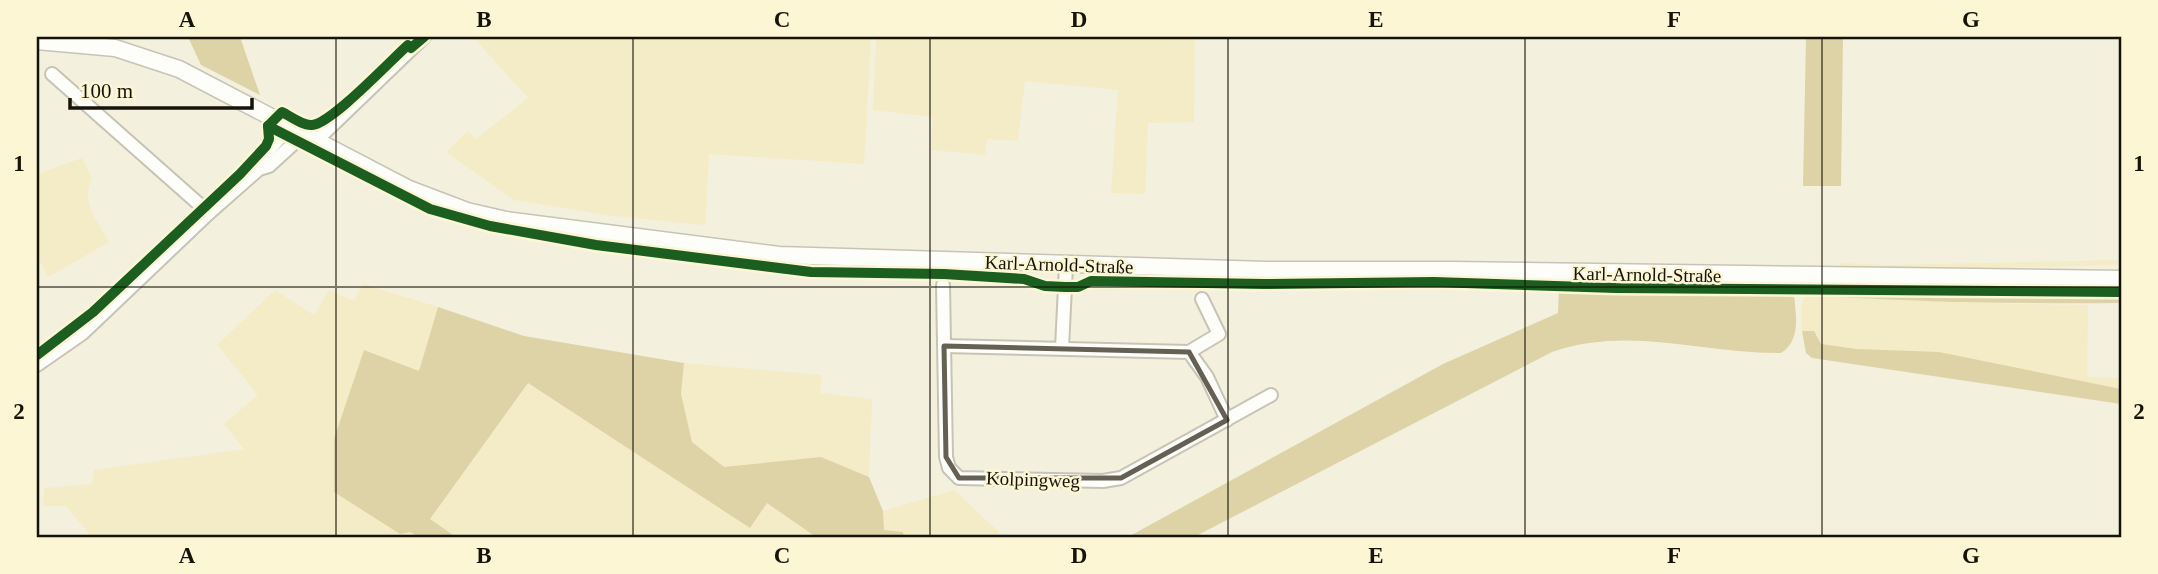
<svg xmlns="http://www.w3.org/2000/svg" width="2158" height="574" viewBox="0 0 2158 574" font-family="'Times New Roman',serif">
  <rect width="100%" height="100%" fill="#f4f0de"/>
  <g fill="#f3ecc6">
    <polygon points="473,37 871,37 864,164 709,154 705,225 614,216 514,200 446,152 468,131 476,139 528,98"/>
    <polygon points="876,37 1195,37 1194,122 1148,123 1145,194 1111,193 1118,90 1025,81 1018,141 987,139 985,155 931,150 933,117 873,110"/>
    <path d="M 82,158 L 92,178 C 80,202 97,220 109,242 L 48,277 L 37,255 L 37,174 Z"/>
    <polygon points="2121,260 2121,265 1840,271 1840,263 1888,265"/>
    <polygon points="1321,275 1317,279 1231,281 1108,279 1090,280 1076,284 1088,276 1229,277"/>
    <polygon points="1348,277 1783,283 1785,286 1347,281"/>
    <polygon points="1817,283 2078,290 1812,287"/>
    <polygon points="363,284 438,307 419,371 365,350 410,532 419,537 92,537 66,506 43,506 44,488 92,484 94,470 244,449 224,424 258,395 217,345 275,290 314,315 329,290 354,301"/>
    <polygon points="1833,292 1834,297 2016,304 2088,305 2087,377 2121,378 2121,389 2030,372 1821,344 1814,331 1802,331 1801,307 1806,294"/>
    <polygon points="684,363 822,375 820,393 872,399 869,477 821,457 724,468 692,442 681,394"/>
    <polygon points="528,383 750,528 767,503 816,537 456,537 429,519"/>
    <polygon points="954,490 1004,537 904,537 902,532 884,530 883,511"/>
  </g>
  <g fill="#ddd3a6">
    <polygon points="188,37 240,37 260,95 201,65"/>
    <polygon points="1806,37 1843,37 1841,186 1803,186"/>
    <path d="M 1559,288 L 1789,292 L 1794,295 C 1796,316 1801,340 1781,353 C 1702,354 1630,325 1552,352 L 1194,537 L 1128,537 L 1443,364 L 1558,313 Z"/>
    <path d="M 1833,292 L 2120,295 L 2121,303 C 2025,304 1930,302 1834,297 Z"/>
    <polygon points="438,307 524,336 684,363 681,394 692,442 724,467 821,457 869,477 883,511 884,530 903,532 904,537 816,537 767,503 750,528 528,383 430,519 456,537 419,537 410,532 400,534 334,492 334,439 364,350 419,371"/>
    <polygon points="1802,331 1814,331 1821,344 1857,349 1939,352 2121,389 2121,404 1812,358 1806,353"/>
  </g>
  <g fill="none" stroke-linecap="round" stroke-linejoin="round">
    <g stroke="#c7c4b6" stroke-width="16">
      <g id="minor">
        <polyline points="52,74 209,213"/>
        <polyline points="316,141 424,37"/>
        <polyline points="259,169 259,161 290,127"/>
        <polyline points="943,285 946,457 949,468 959,478 1103,481 1121,478 1271,395"/>
        <polyline points="944,346 1189,352 1207,377 1227,420"/>
        <polyline points="1062,348 1066,266"/>
        <polyline points="1189,352 1219,334 1202,299"/>
        <polyline points="37,365 83,333 209,213 259,169 269,166 304,134"/>
      </g>
    </g>
    <g stroke="#c7c4b6" stroke-width="19">
      <polyline id="major" points="37,41 115,48 179,69 409,189 467,211 506,220 779,255 1266,270 1451,270 2121,279"/>
    </g>
    <use href="#minor" stroke="#fdfdfa" stroke-width="12"/>
    <use href="#major" stroke="#fdfdfa" stroke-width="16"/>
    <g stroke="#fdf6d5" stroke-width="15">
      <g id="cycleway">
        <polyline points="268,126 430,209 490,226 596,245 811,272 944,274 1024,279 1045,286 1065,287 1078,287 1091,281 1263,284 1434,282 1616,288 2121,292"/>
        <path d="M 268,126 L 282,112 C 290,116 303,126 312,125 C 331,124 391,60 408,45 L 411,48 L 424,37"/>
        <polyline points="37,355 93,312 240,174 266,146 269,139 268,126"/>
      </g>
    </g>
    <use href="#cycleway" stroke="#1b5e20" stroke-width="10"/>
  </g>
  <path fill="none" stroke="#646053" stroke-width="5" stroke-linejoin="round" d="M 944,346 L 1189,352 L 1227,420 L 1121,478 L 959,478 L 946,457 Z"/>
  <path fill="none" stroke="#161308" stroke-width="2" stroke-opacity="0.55" d="M 336,37 L 336,537M 633,37 L 633,537M 930,37 L 930,537M 1228,37 L 1228,537M 1525,37 L 1525,537M 1822,37 L 1822,537M 37,287 L 2121,287"/>
  <g text-anchor="middle" stroke-width="5" stroke-linejoin="round" paint-order="stroke">
    <g font-size="19" fill="#161308" stroke="#fdf6d5">
      <text transform="translate(1059 264) rotate(2)" y="7">Karl-Arnold-Straße</text>
      <text transform="translate(1647 274) rotate(1)" y="7">Karl-Arnold-Straße</text>
      <text transform="translate(1033 479) rotate(2)" y="7">Kolpingweg</text>
    </g>
  </g>
  <rect width="2158" height="574" fill="none" stroke="#fdf6d5" stroke-width="77"/>
  <path d="M70 98v10h182v-10" fill="none" stroke="#161308" stroke-width="3.5"/>
  <text x="80" y="98" font-size="21" fill="#161308" stroke="#fdf6d5" stroke-width="5" paint-order="stroke">100 m</text>
  <rect x="38" y="38" width="2082" height="498" fill="none" stroke="#161308" stroke-width="2.5"/>
  <g font-size="23" text-anchor="middle" font-weight="bold" fill="#161308">
    <text x="187" y="27">A</text>
    <text x="484" y="27">B</text>
    <text x="782" y="27">C</text>
    <text x="1079" y="27">D</text>
    <text x="1376" y="27">E</text>
    <text x="1674" y="27">F</text>
    <text x="1971" y="27">G</text>
    <text x="19" y="171">1</text>
    <text x="2139" y="171">1</text>
    <text x="19" y="419">2</text>
    <text x="2139" y="419">2</text>
    <text x="187" y="563">A</text>
    <text x="484" y="563">B</text>
    <text x="782" y="563">C</text>
    <text x="1079" y="563">D</text>
    <text x="1376" y="563">E</text>
    <text x="1674" y="563">F</text>
    <text x="1971" y="563">G</text>
  </g>
</svg>
